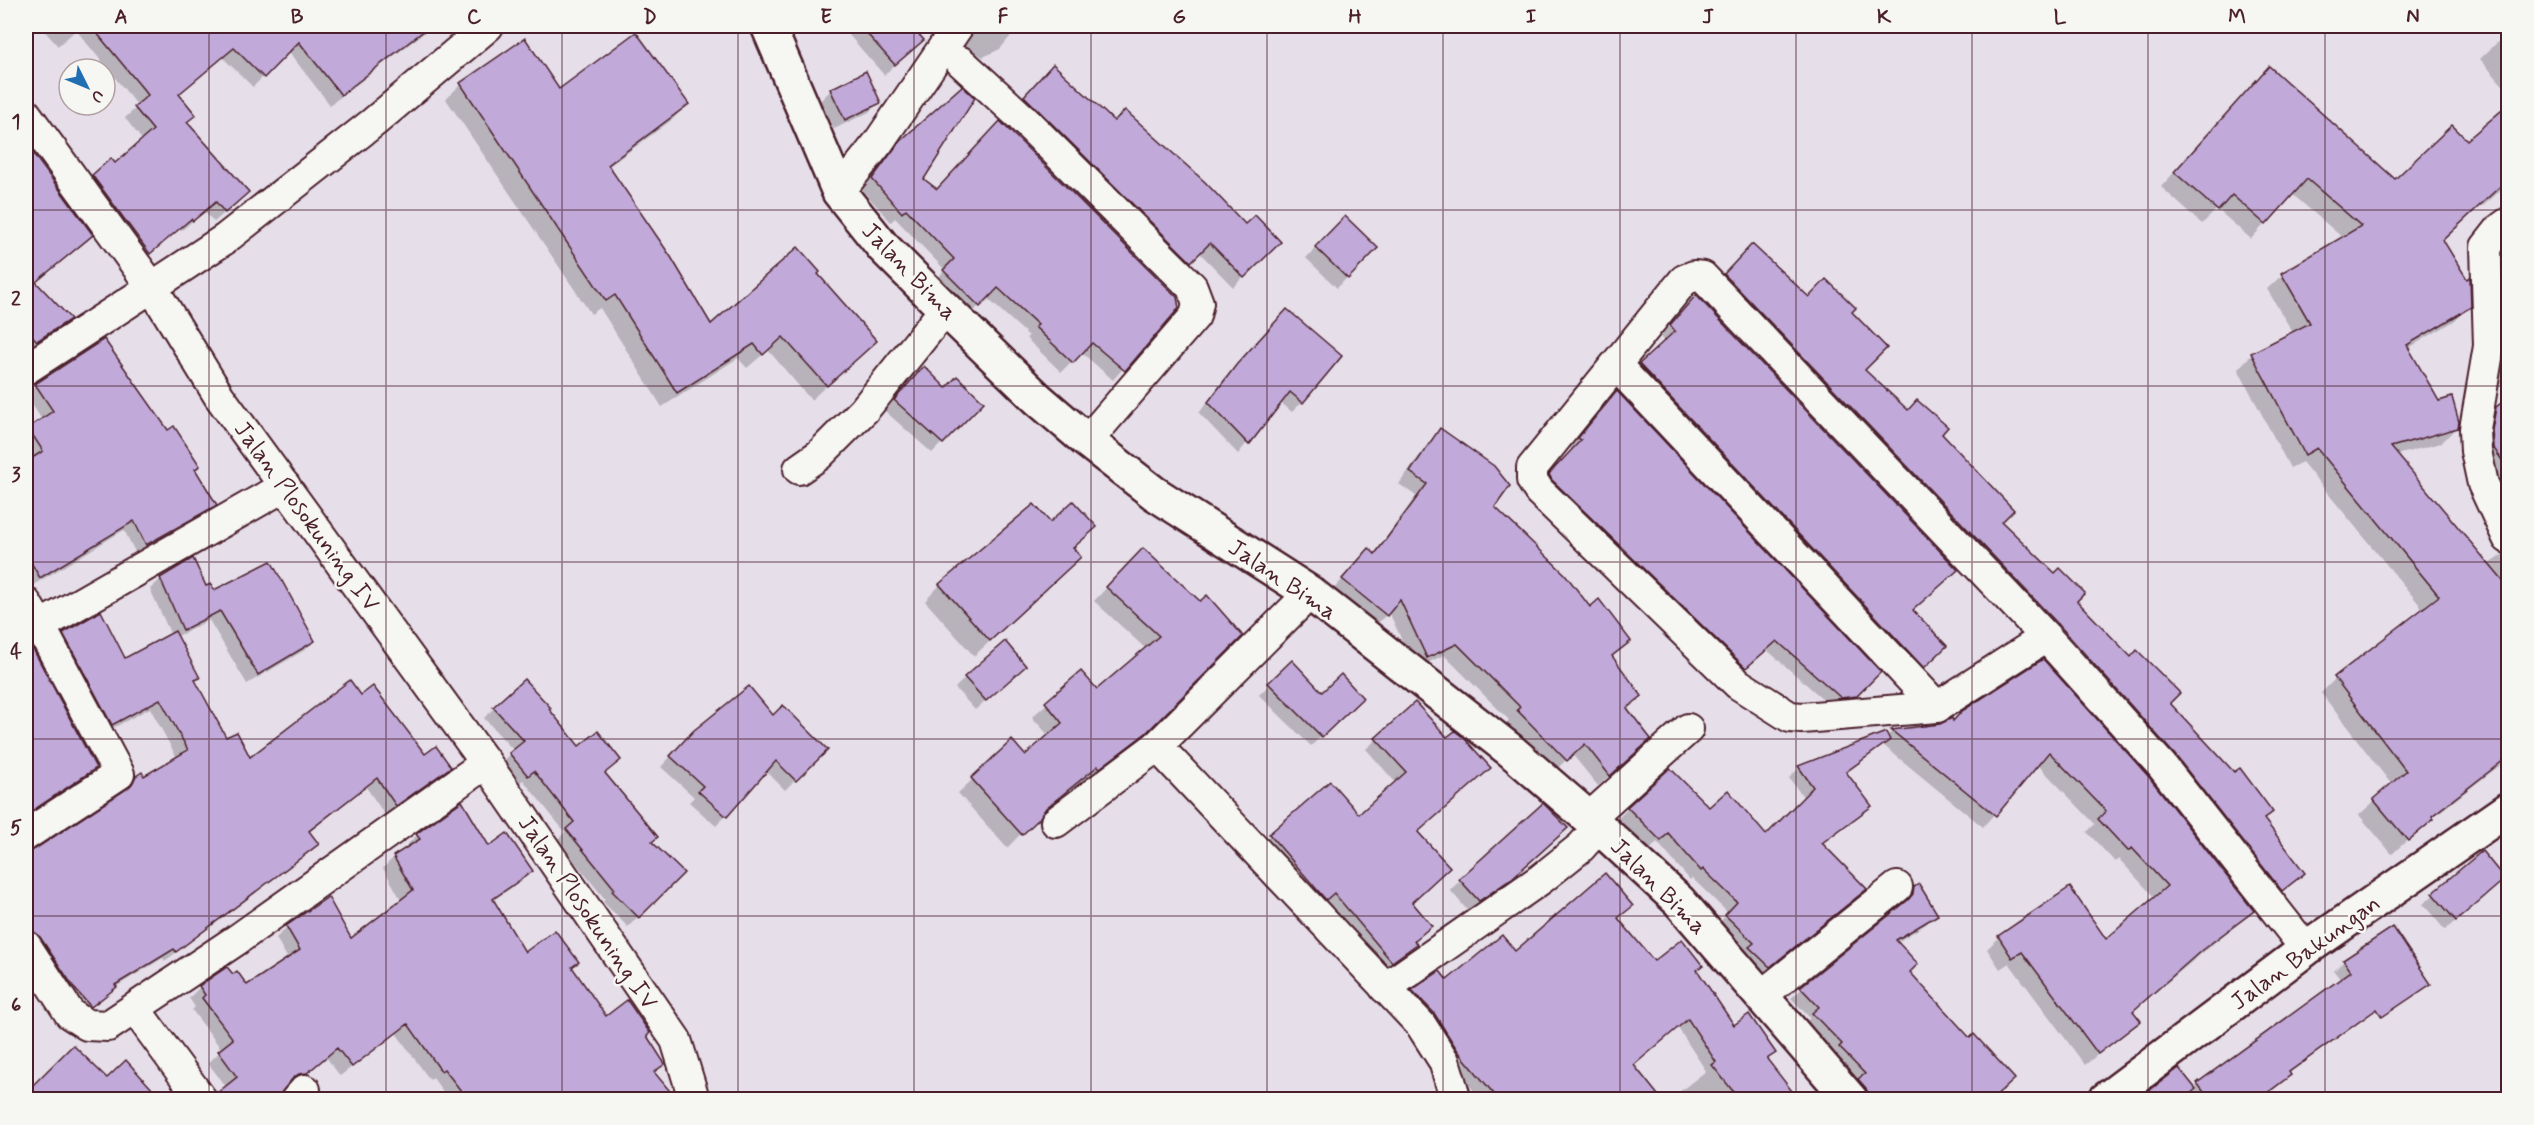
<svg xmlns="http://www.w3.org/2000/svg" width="2534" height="1125" viewBox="0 0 2534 1125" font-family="Mynerve,sans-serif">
  <rect width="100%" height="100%" fill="#e6dfea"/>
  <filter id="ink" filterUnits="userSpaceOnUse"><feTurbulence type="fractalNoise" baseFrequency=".0167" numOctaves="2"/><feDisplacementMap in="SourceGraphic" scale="12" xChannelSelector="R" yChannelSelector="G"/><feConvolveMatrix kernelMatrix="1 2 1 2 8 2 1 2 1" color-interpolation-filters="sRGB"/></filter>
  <g filter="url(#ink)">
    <g fill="#0003">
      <polygon points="40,26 433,26 330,105 288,51 253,87 222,57 178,95 186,123 236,203 214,222 204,211 182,230 180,228 138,264 82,186 111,160 115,165 143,141 125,118 138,106 76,30 58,46"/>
      <polygon points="841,26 909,26 922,40 884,75"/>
      <polygon points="962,26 1019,26 1000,49 983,57 963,45 966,38"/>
      <polygon points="2508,32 2508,91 2480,59"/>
      <polygon points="525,40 559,91 687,104 673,119 608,167 711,326 816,274 875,341 811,400 768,350 747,368 738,358 662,407 600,308 591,314 446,99 461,84"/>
      <polygon points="865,73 879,102 869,112 834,129 820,101 831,90"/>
      <polygon points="1043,77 1114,123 1245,226 1279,242 1233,287 1199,252 1180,271 1015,107"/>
      <polygon points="2254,83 2395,181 2467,142 2508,107 2508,184 2483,206 2481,204 2391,284 2469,306 2454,321 2407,349 2438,403 2456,428 2441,443 2396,455 2485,563 2487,561 2489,564 2502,555 2508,555 2508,759 2432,818 2392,854 2359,815 2392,785 2321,693 2335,679 2424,610 2302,462 2290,468 2238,369 2252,354 2293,333 2267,289 2282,275 2343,238 2292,194 2251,239 2217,209 2202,224 2161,187"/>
      <polygon points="901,143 922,179 937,191 1176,297 1178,304 1113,380 1081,352 1061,372 1026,338 1029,336 987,298 969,316 934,282 945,270 895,218 891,222 862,190"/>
      <polygon points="26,148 91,235 34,283 69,319 59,329 26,351"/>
      <polygon points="1345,218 1376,248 1337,288 1306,258"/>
      <polygon points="2508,255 2508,286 2496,293 2495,267"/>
      <polygon points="1742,256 1809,299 1850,312 1863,370 1908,411 1940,434 2000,522 2131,659 2168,703 2303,873 2293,883 2271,900 1715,285"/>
      <polygon points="1686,307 1912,611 1945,646 1913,677 1630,376 1666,342 1660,336"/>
      <polygon points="1277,321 1302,402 1292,412 1280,402 1238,454 1199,413 1227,376"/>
      <polygon points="2508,340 2508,395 2491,370 2492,356"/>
      <polygon points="103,341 194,470 215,505 205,515 136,554 124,530 30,587 26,580 26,463 32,459 26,449 26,432 42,420 26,395 36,385"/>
      <polygon points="914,378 982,402 932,453 885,411"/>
      <polygon points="2508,400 2508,538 2479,462 2482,423"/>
      <polygon points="1608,403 1878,672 1846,705 1831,706 1766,649 1736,676 1541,485 1573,451 1570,448"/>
      <polygon points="1440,430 1493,507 1590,609 1629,641 1611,657 1640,696 1626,709 1638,750 1598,786 1572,754 1554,772 1506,723 1509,720 1444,655 1415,669 1389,612 1374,627 1332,591 1369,550 1374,554 1416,496 1399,484 1429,442"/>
      <polygon points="1072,549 1064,572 974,656 925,601 940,585"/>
      <polygon points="1130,563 1200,603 1240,636 1130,746 1042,812 1007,848 958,793 1012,743 1025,758 1049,736 1032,717 1081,673 1096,692 1146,649 1094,601"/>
      <polygon points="161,579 205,588 314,641 303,651 247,684 209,620 176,637 198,678 194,681 226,739 249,760 361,697 425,756 449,767 439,777 385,815 366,787 308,833 317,844 306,854 165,961 163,958 114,988 80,1016 26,944 26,853 122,794 137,777 144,778 177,758 150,708 102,734 54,644 64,634 124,660 171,635 150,589"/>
      <polygon points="32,652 95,768 84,778 26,817 26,655"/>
      <polygon points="2043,661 2252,911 2132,1012 2139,1021 2085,1065 2009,963 2000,969 1987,949 1999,937 2105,941 2155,898 2119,859 2115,862 2087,832 2095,824 2037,764 1983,827 1883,745 1846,773 1870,806 1821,845 1865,889 1759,976 1716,926 1728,913 1692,878 1690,880 1657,842 1650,850 1618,818 1670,770 1709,809 1766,837 1804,798 1789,778 1799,768 1885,734 1887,736 1892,732 1952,723"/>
      <polygon points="1292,662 1322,694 1351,708 1311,746 1259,695"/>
      <polygon points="1014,676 975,710 955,688 965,678"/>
      <polygon points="1415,704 1410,903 1413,942 1415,944 1382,971 1260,845 1270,835 1359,817 1396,783 1366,749"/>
      <polygon points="494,708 547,709 579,748 619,760 604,774 650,842 682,873 628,927 603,902 605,899 557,840 565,832 523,780 517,785 500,764 514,751 484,718"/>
      <polygon points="773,717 825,750 785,790 766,771 716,826 689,802 694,797 661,767 683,743"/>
      <polygon points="1543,805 1556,838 1499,889 1468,911 1450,890"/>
      <polygon points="417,835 489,848 531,871 520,882 492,901 525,954 570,968 605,1018 645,1036 663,1063 653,1074 673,1100 449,1100 433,1078 430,1080 396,1033 340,1076 326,1057 294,1083 287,1084 278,1100 223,1100 227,1088 208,1063 222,1050 192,1010 195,1007 189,998 200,987 247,987 288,959 276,938 287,927 350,940 402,901 383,868 394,857 408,848 406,846"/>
      <polygon points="2482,853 2493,889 2445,930 2423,904"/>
      <polygon points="1915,888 1936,914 1926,924 1896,943 1908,972 1883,1100 1855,1100 1830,1058 1834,1055 1803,1024 1810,1018 1791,998 1903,905 1905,898"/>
      <polygon points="1617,919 1654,963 1696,971 1733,1027 1774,1052 1766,1061 1797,1100 1669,1100 1706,1071 1678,1028 1632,1066 1660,1100 1481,1100 1403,1001 1440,973 1447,982 1515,953"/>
      <polygon points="2344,961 2412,983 2288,1074 2279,1085 2261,1100 2193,1100 2189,1094 2198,1084 2341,980 2334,971"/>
    </g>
    <g fill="#c1aad9" stroke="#4a1f2b" stroke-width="1.5">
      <polygon points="91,26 430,26 341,95 299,42 264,78 234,48 179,94 196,115 187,122 249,192 225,213 216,202 193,221 191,219 150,254 92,175 111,158 115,163 153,130 134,107 148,95"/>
      <polygon points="860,26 911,26 924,40 895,65"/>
      <polygon points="636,32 689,104 608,165 671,257 711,324 798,247 820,272 818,274 877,341 827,386 783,337 763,355 754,344 677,393 615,295 606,301 460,83 525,38 559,89"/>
      <polygon points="1053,64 1114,121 1125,110 1205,182 1245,224 1255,215 1281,242 1244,278 1210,243 1191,262 1024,96"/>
      <polygon points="2269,66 2395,179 2452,125 2467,140 2508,105 2508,179 2443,240 2467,279 2470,277 2471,307 2407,345 2439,401 2452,397 2459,422 2458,428 2391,447 2508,587 2508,757 2432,816 2434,819 2408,841 2373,799 2406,771 2334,677 2439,596 2317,448 2305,455 2251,353 2310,323 2281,273 2361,226 2307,179 2266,225 2232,195 2218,211 2174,172"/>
      <polygon points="866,71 881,103 845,120 830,89"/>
      <polygon points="962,86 975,98 924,179 937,189 1000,121 1177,297 1179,308 1125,371 1092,343 1073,363 1035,327 1038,325 998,288 980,307 943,270 954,259 906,209 902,213 872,179 900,141"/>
      <polygon points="26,144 93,235 36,282 71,319 37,341 26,329"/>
      <polygon points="1345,216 1378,248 1348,279 1315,247"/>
      <polygon points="1752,244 1809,297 1826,279 1856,308 1852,312 1887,348 1865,370 1908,410 1917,400 1948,427 1942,434 2014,510 2002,522 2055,573 2060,568 2085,593 2077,601 2131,657 2137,650 2180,693 2170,703 2234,772 2240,768 2273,812 2264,819 2305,873 2282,891 2175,755 2059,625 1724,274"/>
      <polygon points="1696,295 1958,570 1913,610 1947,646 1924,668 1639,364 1675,331 1670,325"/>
      <polygon points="1287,309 1342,356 1303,403 1290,392 1249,445 1208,402 1237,364"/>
      <polygon points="104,339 168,430 174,426 200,466 195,469 217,505 146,545 134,521 40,578 26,554 26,462 43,451 28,428 53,411 35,384"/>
      <polygon points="924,366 946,388 957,376 984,402 943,444 894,400"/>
      <polygon points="1617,391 1881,672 1857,696 1841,698 1777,641 1746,668 1552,480 1549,474 1581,440 1578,438"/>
      <polygon points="2508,398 2508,469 2493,447 2492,430 2496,407"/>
      <polygon points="1440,428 1494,466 1510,486 1495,507 1565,574 1590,607 1599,599 1631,641 1612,656 1642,696 1627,708 1651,739 1610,776 1585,744 1567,761 1517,710 1520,707 1457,644 1427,658 1400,600 1387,616 1342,579 1369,548 1375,554 1427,484 1410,472"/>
      <polygon points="1073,501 1097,527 1073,548 1081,557 990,641 939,584 1034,504 1050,522"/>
      <polygon points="1143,548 1200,601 1207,595 1243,636 1146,733 1100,768 1098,766 1046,808 1039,819 1022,835 971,778 1012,740 1025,755 1062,723 1045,702 1081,671 1097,689 1159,636 1106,587"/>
      <polygon points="193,558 206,586 211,584 214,590 271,561 315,641 258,675 220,611 183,630 160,578"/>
      <polygon points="101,611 125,658 175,631 200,678 195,680 226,737 237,732 250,757 350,680 361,695 373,686 425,754 436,746 451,767 396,806 377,778 309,831 319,844 176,952 174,949 115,985 117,987 91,1007 75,989 40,937 29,930 26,924 26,852 35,849 128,788 136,776 142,772 144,776 188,750 160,699 112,725 63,633"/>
      <polygon points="1005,641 1026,666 986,701 964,677"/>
      <polygon points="33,649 96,768 26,815 26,653"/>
      <polygon points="2043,659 2149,777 2254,911 2202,950 2133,1011 2141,1021 2098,1054 2022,952 2012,958 1998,936 2070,887 2106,939 2167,886 2132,848 2128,851 2098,819 2106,811 2049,752 1996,816 1891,730 1940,724 1952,718 1953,721 1962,711"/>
      <polygon points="1292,660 1322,692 1341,674 1363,698 1322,737 1268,683"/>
      <polygon points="524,679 551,708 549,709 579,746 598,731 621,760 605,773 658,837 652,842 684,873 639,918 612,891 614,888 566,829 574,822 534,771 528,776 509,753 524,741 493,707"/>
      <polygon points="749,686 773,715 783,705 828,750 796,781 776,761 727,817 698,791 703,786 670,756 693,731"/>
      <polygon points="1415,702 1447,737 1455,731 1464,738 1491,768 1418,832 1450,867 1412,902 1432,926 1414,941 1417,944 1392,962 1334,893 1326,900 1269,834 1330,781 1359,814 1406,772 1375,738"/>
      <polygon points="1886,732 1890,740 1846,772 1872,806 1822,843 1867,889 1770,967 1749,947 1754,943 1725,915 1737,902 1703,869 1701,871 1668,833 1661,841 1627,807 1670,768 1709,807 1728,790 1766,835 1813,787 1798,766"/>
      <polygon points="462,801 489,846 507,833 533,871 493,899 525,952 555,930 579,962 572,967 606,1016 627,1000 650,1033 647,1036 665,1064 654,1072 674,1096 674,1100 468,1100 444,1069 441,1071 408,1024 352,1067 337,1048 307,1073 299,1074 293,1078 275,1100 219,1100 217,1093 237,1077 218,1051 233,1039 202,998 205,995 199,986 227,967 233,974 237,971 247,985 300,950 286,926 328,897 351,938 413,890 393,856 420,839 416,834"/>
      <polygon points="1543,803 1568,828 1511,879 1479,901 1459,879"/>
      <polygon points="2482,851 2505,879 2456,921 2432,893"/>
      <polygon points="1605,873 1633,906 1618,918 1654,961 1682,939 1703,966 1697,970 1734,1025 1749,1014 1776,1053 1767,1059 1799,1100 1740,1100 1712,1065 1716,1062 1688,1019 1634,1065 1662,1100 1499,1100 1458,1051 1434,1013 1412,990 1440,971 1447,980 1502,935 1515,951"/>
      <polygon points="1919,884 1938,915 1896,940 1918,964 1910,972 1970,1038 1974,1034 2015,1079 1992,1100 1869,1100 1866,1088 1858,1079 1865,1074 1839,1047 1842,1044 1812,1013 1819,1007 1800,987 1908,900 1913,894 1914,887"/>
      <polygon points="2393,927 2431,984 2382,1017 2377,1009 2289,1072 2291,1075 2258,1100 2210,1100 2197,1083 2351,971 2343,960"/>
      <polygon points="73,1045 107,1078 126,1060 162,1100 26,1100 26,1092"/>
      <polygon points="2179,1068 2196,1089 2183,1100 2137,1100"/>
    </g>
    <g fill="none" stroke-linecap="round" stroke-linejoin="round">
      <g stroke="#4a1f2b" stroke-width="34">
        <g id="street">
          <polyline points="488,26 374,122 225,239 152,287 219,396 486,763 676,1040 692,1092 691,1100"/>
          <polyline points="961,62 1021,117 1192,287 1198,303 1195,316 1087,441"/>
          <polyline points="26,114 152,287 26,369"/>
          <polyline points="839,192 878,143 958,26"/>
          <polyline points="2508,223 2501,228 2486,247 2489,346 2475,429 2476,451 2483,484 2508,538"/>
          <polyline points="1616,365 1937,707"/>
          <polyline points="799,469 819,455 864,410 946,308"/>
          <polyline points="26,603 40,626 285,486"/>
          <polyline points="26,634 40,626 119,774 26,835"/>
          <polyline points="2046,637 1937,707 1802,718 1790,717 1738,684 1539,491 1532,480 1532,468 1684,280 1694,276 1703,277 2046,637 2162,766 2306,949"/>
          <polyline points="1157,746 1421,1025 1444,1061 1456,1100"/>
          <polyline points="1589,818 1688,729"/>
          <polyline points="1056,822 1157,746 1310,593"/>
          <polyline points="26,946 70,1014 87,1025 108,1026 238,939 486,763"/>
          <polyline points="1385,988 1541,879 1581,847 1599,827"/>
          <polyline points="1761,996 1897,887"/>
          <polyline points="135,1009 202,1100"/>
          <polyline points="296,1100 305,1090"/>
        </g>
      </g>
      <g stroke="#4a1f2b" stroke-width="38">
        <g id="secondary">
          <polyline points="768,26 839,192 883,247 939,303 1038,399 1087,441 1154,493 1310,593 1510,750 1599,827 1679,901 1851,1100"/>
          <polyline points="2105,1100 2306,949 2508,809"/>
        </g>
      </g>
      <use href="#street" stroke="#f6f6f2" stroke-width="30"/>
      <use href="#secondary" stroke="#f6f6f2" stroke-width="33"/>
    </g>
  </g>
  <path fill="none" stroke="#4a1f2b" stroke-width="1.5" stroke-opacity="0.55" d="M 209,26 L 209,1100M 386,26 L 386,1100M 562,26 L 562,1100M 738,26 L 738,1100M 914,26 L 914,1100M 1091,26 L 1091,1100M 1267,26 L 1267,1100M 1443,26 L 1443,1100M 1620,26 L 1620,1100M 1796,26 L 1796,1100M 1972,26 L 1972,1100M 2148,26 L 2148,1100M 2325,26 L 2325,1100M 26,210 L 2508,210M 26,386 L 2508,386M 26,562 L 2508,562M 26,739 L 2508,739M 26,916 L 2508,916"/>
  <g text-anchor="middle" stroke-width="5" stroke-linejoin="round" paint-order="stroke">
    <g font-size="24" fill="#4a1f2b" stroke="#f6f6f2">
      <text transform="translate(910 271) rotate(46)" y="8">Jalan Bima</text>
      <text transform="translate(307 516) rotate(54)" y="8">Jalan Plosokuning IV</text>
      <text transform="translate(1283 579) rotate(34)" y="8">Jalan Bima</text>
      <text transform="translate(1659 886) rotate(45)" y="8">Jalan Bima</text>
      <text transform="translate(588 912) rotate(56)" y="8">Jalan Plosokuning IV</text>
      <text transform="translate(2305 952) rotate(-36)" y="8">Jalan Bakungan</text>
    </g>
  </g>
  <rect width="2534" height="1125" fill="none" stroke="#f6f6f2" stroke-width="66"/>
  <g transform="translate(87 87) rotate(133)"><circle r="28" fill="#f6f6f2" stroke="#b1a0a2" stroke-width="1.5"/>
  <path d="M0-4.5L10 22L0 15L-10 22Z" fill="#1f6fb2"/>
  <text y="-9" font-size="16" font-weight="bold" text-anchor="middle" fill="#4a1f2b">U</text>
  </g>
  <rect x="33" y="33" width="2468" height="1059" fill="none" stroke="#4a1f2b" stroke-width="2"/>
  <g font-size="20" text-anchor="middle" font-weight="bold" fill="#4a1f2b">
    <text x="121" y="23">A</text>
    <text x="297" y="23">B</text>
    <text x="474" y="23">C</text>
    <text x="650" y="23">D</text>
    <text x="826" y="23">E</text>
    <text x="1003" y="23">F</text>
    <text x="1179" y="23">G</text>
    <text x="1355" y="23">H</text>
    <text x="1531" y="23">I</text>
    <text x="1708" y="23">J</text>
    <text x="1884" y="23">K</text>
    <text x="2060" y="23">L</text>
    <text x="2237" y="23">M</text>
    <text x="2413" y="23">N</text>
    <text x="16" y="128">1</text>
    <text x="16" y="305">2</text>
    <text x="16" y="481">3</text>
    <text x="16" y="658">4</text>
    <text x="16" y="834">5</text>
    <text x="16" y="1011">6</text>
  </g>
</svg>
